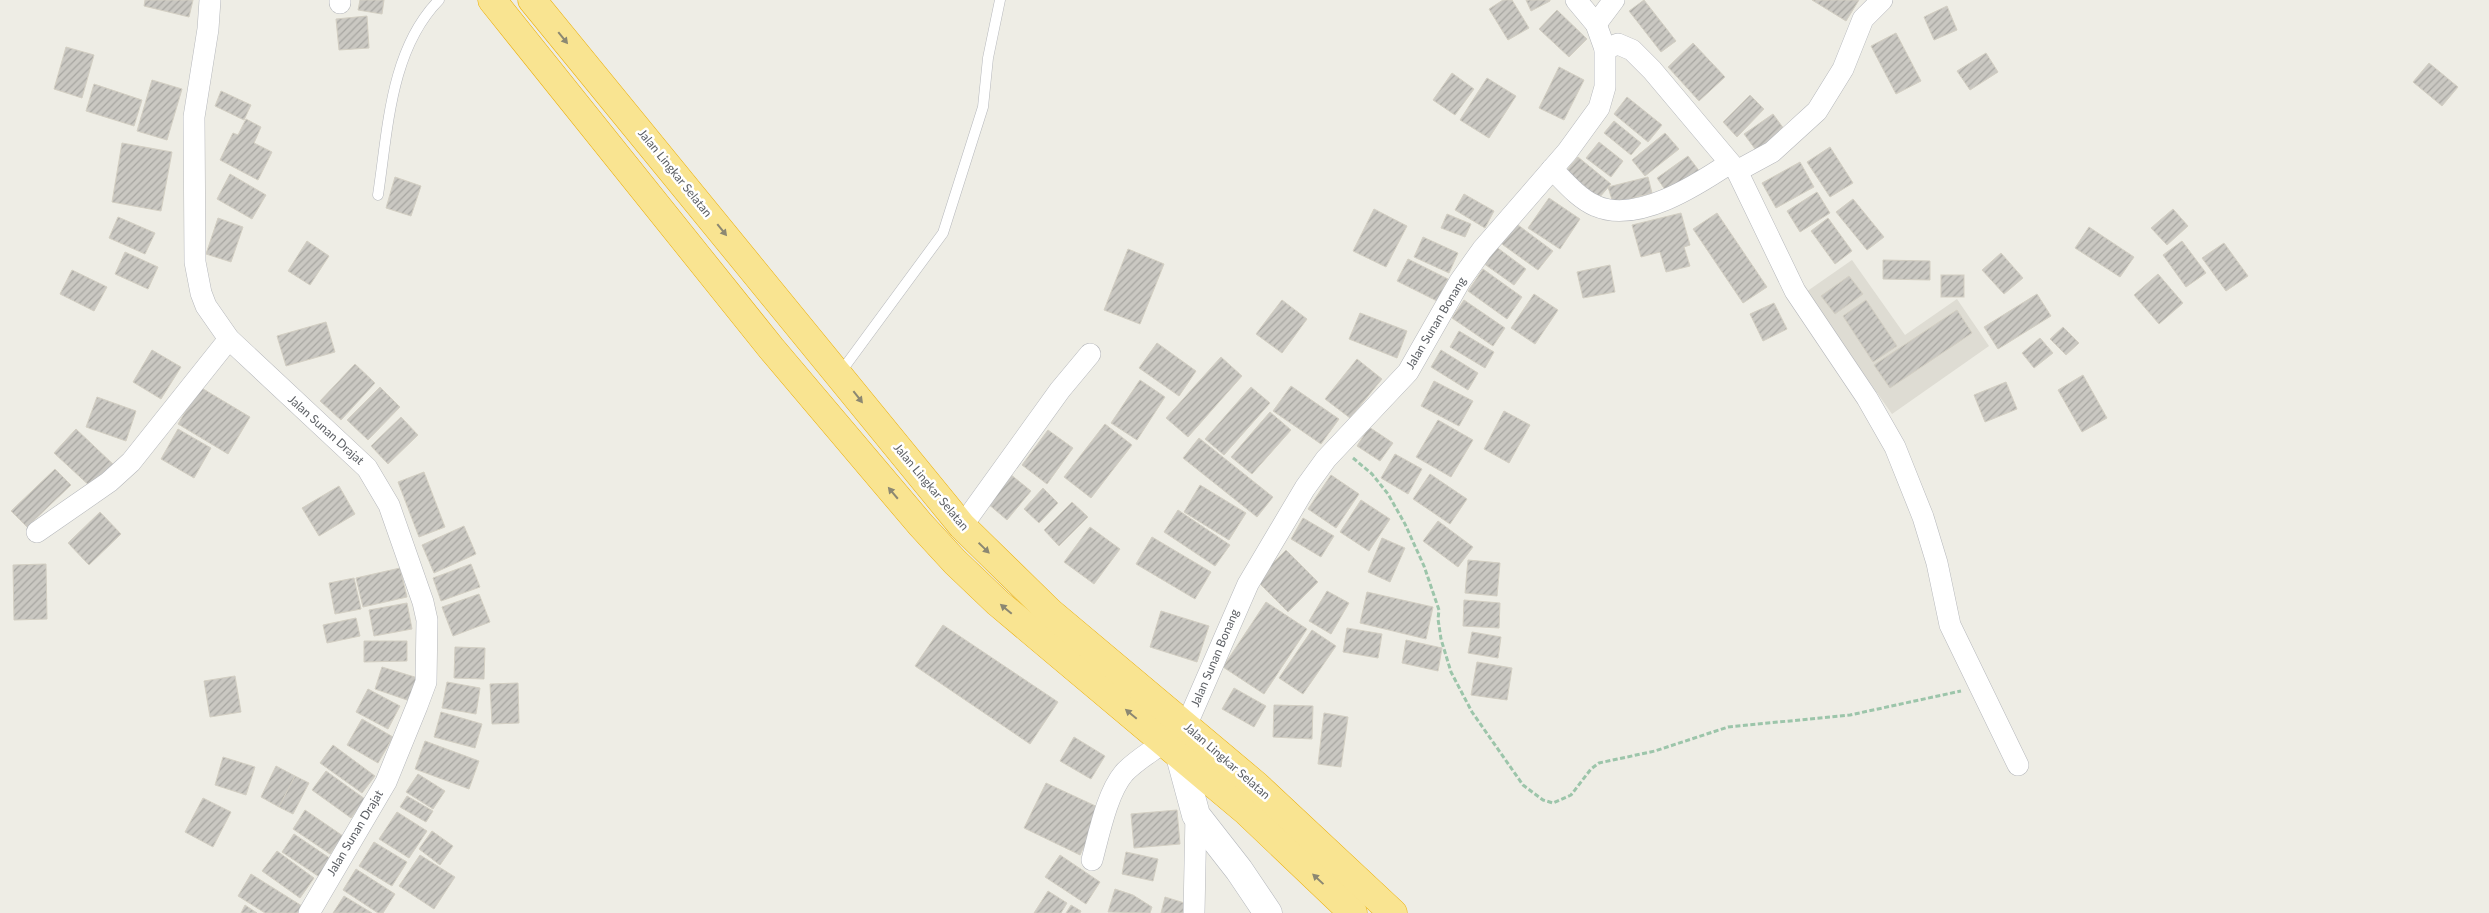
<svg xmlns="http://www.w3.org/2000/svg" width="2489" height="913" viewBox="0 0 2489 913" font-family="Lato,sans-serif">
  <defs>
    <pattern id="building-hatch" width="6" height="6" patternUnits="userSpaceOnUse" patternTransform="scale(1.25)"><rect width="6" height="6" fill="#cac8c2"/><path d="M-1 1l2-2M0 6l6-6M5 7l2-2" fill="none" stroke="#a7a6a1"/></pattern>
  </defs>
  <rect width="100%" height="100%" fill="#eeede5"/>
  <polygon fill="#dedcd3" points="1852,260 1905,335 1957,299 1989,346 1892,414 1806,292"/>
  <g fill="url(#building-hatch)" stroke="#d3cfc3">
    <polygon points="145,0 193,0 189,17 144,6"/>
    <polygon points="360,0 384,0 382,14 358,10"/>
    <polygon points="1503,0 1512,0 1529,28 1508,40 1489,9"/>
    <polygon points="1526,0 1550,0 1550,1 1531,11"/>
    <polygon points="1644,0 1676,41 1661,52 1629,11"/>
    <polygon points="1812,0 1859,0 1846,21"/>
    <polygon points="1947,6 1957,30 1934,40 1924,17"/>
    <polygon points="1557,10 1587,39 1569,57 1539,29"/>
    <polygon points="367,16 369,48 339,50 336,19"/>
    <polygon points="1896,33 1921,81 1896,94 1871,46"/>
    <polygon points="1693,43 1725,77 1699,101 1668,67"/>
    <polygon points="66,47 94,55 82,98 54,89"/>
    <polygon points="1986,53 1998,72 1970,90 1957,71"/>
    <polygon points="2429,63 2458,87 2442,106 2413,82"/>
    <polygon points="1559,67 1584,80 1564,120 1539,108"/>
    <polygon points="1452,73 1474,89 1455,115 1433,100"/>
    <polygon points="1487,78 1516,96 1489,138 1460,120"/>
    <polygon points="152,80 182,89 167,140 137,131"/>
    <polygon points="94,84 142,100 134,126 86,111"/>
    <polygon points="221,91 251,105 244,120 215,106"/>
    <polygon points="1750,95 1764,109 1737,137 1723,122"/>
    <polygon points="1627,97 1662,125 1648,142 1614,114"/>
    <polygon points="1773,114 1787,133 1758,153 1744,134"/>
    <polygon points="246,119 261,127 254,143 272,152 258,180 220,160 233,133 238,135"/>
    <polygon points="1614,121 1641,143 1631,155 1604,133"/>
    <polygon points="1665,133 1679,149 1645,176 1632,160"/>
    <polygon points="1599,142 1623,161 1611,177 1586,158"/>
    <polygon points="122,143 172,152 161,211 112,202"/>
    <polygon points="1830,147 1853,183 1830,197 1807,162"/>
    <polygon points="1688,156 1700,172 1668,194 1657,178"/>
    <polygon points="1578,157 1611,184 1599,198 1566,171"/>
    <polygon points="1800,162 1814,187 1776,208 1762,183"/>
    <polygon points="230,174 266,195 252,219 217,199"/>
    <polygon points="395,177 421,186 411,216 386,208"/>
    <polygon points="1648,177 1652,193 1613,203 1608,187"/>
    <polygon points="1817,192 1830,213 1800,232 1787,211"/>
    <polygon points="1464,194 1494,211 1485,228 1455,210"/>
    <polygon points="1549,198 1580,219 1560,249 1528,228"/>
    <polygon points="1853,199 1884,237 1867,250 1836,212"/>
    <polygon points="1374,209 1407,226 1386,267 1353,251"/>
    <polygon points="2173,209 2188,226 2167,245 2151,228"/>
    <polygon points="1681,213 1690,245 1684,247 1690,266 1666,272 1660,252 1641,257 1632,225"/>
    <polygon points="1717,213 1767,287 1743,303 1693,229"/>
    <polygon points="1447,214 1471,224 1465,237 1441,228"/>
    <polygon points="118,217 155,233 145,254 109,238"/>
    <polygon points="218,218 243,227 231,262 206,254"/>
    <polygon points="1828,218 1852,251 1835,264 1811,231"/>
    <polygon points="1514,222 1553,251 1538,270 1499,242"/>
    <polygon points="2089,227 2134,257 2120,277 2075,248"/>
    <polygon points="1423,237 1458,253 1449,273 1414,257"/>
    <polygon points="307,241 329,256 310,285 288,271"/>
    <polygon points="2182,241 2206,273 2186,287 2163,255"/>
    <polygon points="2224,243 2248,276 2226,291 2202,258"/>
    <polygon points="1495,246 1526,269 1514,285 1483,263"/>
    <polygon points="1128,249 1164,264 1140,324 1104,310"/>
    <polygon points="125,252 158,267 148,289 115,274"/>
    <polygon points="2001,253 2023,278 2004,294 1982,270"/>
    <polygon points="1408,259 1448,279 1437,301 1397,281"/>
    <polygon points="1883,260 1930,261 1930,280 1883,279"/>
    <polygon points="1610,265 1615,292 1583,298 1577,272"/>
    <polygon points="1483,269 1522,297 1507,319 1468,291"/>
    <polygon points="72,270 107,287 94,311 60,294"/>
    <polygon points="2158,274 2183,303 2159,324 2134,295"/>
    <rect x="1941" y="275" width="23" height="22"/>
    <polygon points="1849,276 1863,294 1835,314 1821,296"/>
    <polygon points="1534,294 1558,310 1535,344 1511,328"/>
    <polygon points="2037,294 2051,316 1998,349 1984,327"/>
    <polygon points="1282,300 1307,319 1282,353 1256,334"/>
    <polygon points="1464,300 1505,328 1493,346 1452,318"/>
    <polygon points="1866,300 1897,346 1873,362 1843,316"/>
    <polygon points="1774,303 1787,329 1763,341 1750,314"/>
    <polygon points="1957,310 1972,333 1890,388 1874,365"/>
    <polygon points="1360,313 1407,331 1397,358 1349,339"/>
    <polygon points="326,322 335,352 286,366 277,336"/>
    <polygon points="2063,327 2079,343 2066,355 2050,339"/>
    <polygon points="1459,331 1494,352 1485,368 1450,347"/>
    <polygon points="2040,338 2053,353 2034,368 2022,353"/>
    <polygon points="1157,343 1196,371 1179,396 1139,368"/>
    <polygon points="152,350 181,367 161,399 133,382"/>
    <polygon points="1441,350 1478,373 1468,390 1431,367"/>
    <polygon points="1221,357 1242,376 1188,437 1166,418"/>
    <polygon points="1357,359 1382,379 1350,418 1325,399"/>
    <polygon points="355,364 375,383 341,420 320,401"/>
    <polygon points="2083,375 2107,418 2082,432 2058,390"/>
    <polygon points="1140,380 1165,397 1137,440 1111,423"/>
    <polygon points="1434,381 1473,401 1459,426 1421,406"/>
    <polygon points="2006,382 2017,409 1985,422 1974,395"/>
    <polygon points="1291,386 1339,419 1321,444 1273,411"/>
    <polygon points="200,387 250,417 228,454 178,424"/>
    <polygon points="380,387 400,407 368,440 347,420"/>
    <polygon points="1251,387 1270,403 1224,455 1205,439"/>
    <polygon points="97,397 136,411 126,441 86,427"/>
    <polygon points="1504,411 1530,425 1509,463 1484,449"/>
    <polygon points="1270,412 1291,430 1252,474 1231,457"/>
    <polygon points="401,417 418,435 388,464 371,446"/>
    <polygon points="1438,420 1473,440 1451,477 1416,457"/>
    <polygon points="1105,424 1132,445 1091,498 1064,477"/>
    <polygon points="1369,427 1393,443 1380,461 1357,446"/>
    <polygon points="76,429 115,466 93,489 54,453"/>
    <polygon points="178,429 211,448 194,478 161,459"/>
    <polygon points="1048,430 1073,448 1047,484 1022,465"/>
    <polygon points="1199,438 1273,497 1257,517 1183,458"/>
    <polygon points="1395,454 1422,469 1408,494 1381,478"/>
    <polygon points="55,469 71,485 27,527 11,511"/>
    <polygon points="424,472 445,527 419,537 398,482"/>
    <polygon points="1010,474 1031,491 1007,520 987,503"/>
    <polygon points="1430,474 1467,499 1450,524 1413,499"/>
    <polygon points="1331,475 1359,494 1336,528 1308,509"/>
    <polygon points="1200,485 1246,513 1229,540 1184,512"/>
    <polygon points="339,486 355,514 319,536 302,508"/>
    <polygon points="1043,488 1058,503 1039,523 1024,509"/>
    <polygon points="1361,500 1390,519 1369,551 1340,532"/>
    <polygon points="1072,502 1088,517 1059,546 1044,530"/>
    <polygon points="1178,510 1230,545 1215,566 1164,532"/>
    <polygon points="100,512 121,534 89,565 68,543"/>
    <polygon points="1303,518 1334,536 1321,557 1291,539"/>
    <polygon points="1438,521 1473,547 1458,567 1423,541"/>
    <polygon points="464,526 476,554 434,573 422,545"/>
    <polygon points="1090,527 1120,549 1094,584 1064,562"/>
    <polygon points="1152,537 1211,572 1195,599 1136,564"/>
    <polygon points="1382,538 1405,548 1390,582 1368,572"/>
    <polygon points="1286,550 1318,582 1288,612 1256,580"/>
    <polygon points="1468,560 1500,563 1497,596 1465,593"/>
    <polygon points="46,564 47,619 14,620 13,565"/>
    <polygon points="471,564 480,587 441,601 433,578"/>
    <polygon points="400,568 407,597 363,607 356,578"/>
    <polygon points="354,578 361,609 335,614 329,583"/>
    <polygon points="1327,591 1349,603 1331,634 1309,621"/>
    <polygon points="1367,592 1433,607 1426,639 1360,623"/>
    <polygon points="479,594 490,622 453,636 442,607"/>
    <polygon points="1464,600 1500,603 1499,628 1463,626"/>
    <polygon points="1266,602 1307,629 1264,694 1223,667"/>
    <polygon points="407,603 412,629 374,636 369,610"/>
    <polygon points="1161,611 1209,626 1197,662 1150,647"/>
    <polygon points="356,618 360,636 327,643 323,625"/>
    <polygon points="943,625 1058,702 1030,744 915,666"/>
    <polygon points="1347,628 1382,634 1378,658 1343,652"/>
    <polygon points="1312,630 1336,646 1303,694 1279,678"/>
    <polygon points="1472,632 1501,637 1498,658 1468,653"/>
    <polygon points="1406,640 1442,648 1438,671 1402,663"/>
    <polygon points="364,641 407,641 407,661 364,662"/>
    <polygon points="455,647 485,648 484,679 454,678"/>
    <polygon points="1477,662 1512,668 1507,700 1471,695"/>
    <polygon points="382,667 418,678 410,701 375,689"/>
    <polygon points="235,676 241,712 210,717 204,681"/>
    <polygon points="447,682 480,688 476,714 442,708"/>
    <polygon points="518,683 519,723 492,724 490,684"/>
    <polygon points="1234,688 1266,706 1254,727 1222,709"/>
    <polygon points="368,689 400,706 388,729 356,712"/>
    <polygon points="1274,705 1313,706 1312,739 1273,737"/>
    <polygon points="441,712 482,724 475,748 434,737"/>
    <polygon points="1324,713 1348,717 1341,767 1318,764"/>
    <polygon points="362,719 393,737 378,763 347,745"/>
    <polygon points="1074,737 1105,756 1091,779 1060,761"/>
    <polygon points="425,741 479,761 469,789 415,769"/>
    <polygon points="333,745 375,776 362,793 320,763"/>
    <polygon points="223,757 255,767 246,795 215,785"/>
    <polygon points="276,766 295,776 279,807 261,797"/>
    <polygon points="326,771 365,799 351,818 312,790"/>
    <polygon points="418,774 445,791 433,809 406,792"/>
    <polygon points="295,776 309,783 293,814 279,807"/>
    <polygon points="1046,783 1102,809 1080,855 1024,828"/>
    <polygon points="407,796 433,811 426,822 400,807"/>
    <polygon points="203,798 231,812 213,847 185,832"/>
    <polygon points="305,810 343,836 330,854 293,829"/>
    <polygon points="1177,810 1180,844 1134,848 1131,814"/>
    <polygon points="397,812 427,831 409,858 379,839"/>
    <polygon points="432,831 453,846 440,865 419,849"/>
    <polygon points="294,834 334,861 321,878 282,852"/>
    <polygon points="374,842 407,862 392,886 359,866"/>
    <polygon points="277,851 314,878 300,898 262,871"/>
    <polygon points="1126,852 1158,859 1153,881 1122,874"/>
    <polygon points="420,855 455,877 434,909 399,886"/>
    <polygon points="1060,855 1100,882 1086,904 1045,877"/>
    <polygon points="356,869 395,894 383,913 378,913 343,890"/>
    <polygon points="251,874 302,906 297,913 265,913 238,896"/>
    <polygon points="1115,889 1133,895 1152,907 1150,913 1108,912"/>
    <polygon points="1048,891 1067,903 1061,913 1034,913"/>
    <polygon points="344,896 372,913 333,913"/>
    <polygon points="1165,897 1191,905 1188,913 1161,913"/>
    <polygon points="245,905 257,913 241,913"/>
    <polygon points="1071,905 1081,911 1080,913 1066,913"/>
  </g>
  <g fill="none" stroke-linecap="round" stroke-linejoin="round">
    <g stroke="#b5b7bb" stroke-width="11">
      <g id="lane">
        <path d="M 378,195 C 388,129 390,50 439,0"/>
        <polyline points="840,373 943,233 983,107 988,58 1000,0"/>
      </g>
    </g>
    <g stroke="#b5b7bb" stroke-width="22">
      <g id="street">
        <polyline points="210,0 208,29 194,117 195,262 201,293 206,306 229,339 367,468 389,505 423,602 427,620 426,682 417,706 386,782 309,913"/>
        <polyline points="340,0 340,3"/>
        <polyline points="1596,24 1614,0"/>
        <polyline points="1605,49 1618,44 1632,50 1652,70 1737,171 1795,291 1867,398 1895,447 1923,517 1937,563 1950,625 2018,765"/>
        <path d="M 1552,169 C 1565,182 1579,199 1596,206 C 1637,224 1697,185 1730,163"/>
        <polyline points="1737,171 1772,152 1817,111 1843,69 1863,19 1882,0"/>
        <polyline points="962,526 1060,390 1090,354"/>
        <polyline points="37,532 109,482 131,462 229,339"/>
        <polyline points="1186,726 1248,584 1305,488 1326,459 1408,372 1460,281 1482,250 1567,152 1599,108 1605,87 1605,49 1596,24 1576,0"/>
        <path d="M 1092,860 C 1099,834 1107,793 1124,773 C 1135,761 1151,752 1164,742"/>
        <polyline points="1194,913 1196,815"/>
      </g>
    </g>
    <g stroke="#b4b7bc" stroke-width="29">
      <polyline id="secondary" points="1180,756 1196,815 1239,870 1268,913"/>
    </g>
    <g stroke="#ebaf08" stroke-width="29">
      <g id="highway">
        <polyline points="492,0 771,348 920,524 955,562 998,603 1247,812 1353,913"/>
        <polyline points="532,0 962,526 1050,612 1256,785 1393,913"/>
      </g>
    </g>
    <polyline stroke="#9cc5aa" stroke-width="3" stroke-dasharray="5 2.5" stroke-linecap="butt" points="1353,458 1372,474 1388,494 1405,524 1424,566 1439,610 1438,619 1441,639 1451,672 1472,712 1523,785 1543,800 1553,803 1571,795 1591,769 1599,763 1655,751 1728,727 1850,715 1961,691"/>
    <use href="#lane" stroke="#fff" stroke-width="10"/>
    <use href="#street" stroke="#fff" stroke-width="21"/>
    <use href="#secondary" stroke="#fff" stroke-width="28"/>
    <use href="#highway" stroke="#f9e491" stroke-width="28"/>
  </g>
  <defs><path id="oneway-solid" d="M-6-.8H1V-3.2L6.5 0L1 3.2V.8H-6Z" transform="scale(1.25)"/></defs>
  <g fill="#8c8872">
    <use href="#oneway-solid" transform="translate(563 38) rotate(51)"/>
    <use href="#oneway-solid" transform="translate(722 230) rotate(51)"/>
    <use href="#oneway-solid" transform="translate(858 397) rotate(52)"/>
    <use href="#oneway-solid" transform="translate(893 493) rotate(-130)"/>
    <use href="#oneway-solid" transform="translate(984 548) rotate(44)"/>
    <use href="#oneway-solid" transform="translate(1006 609) rotate(-140)"/>
    <use href="#oneway-solid" transform="translate(1131 714) rotate(-140)"/>
    <use href="#oneway-solid" transform="translate(1318 879) rotate(-137)"/>
  </g>
  <g text-anchor="middle" stroke-width="5" stroke-linejoin="round" paint-order="stroke">
    <g font-size="12" fill="#5d6065" stroke="#fff">
      <text transform="translate(675 173) rotate(51)" y="4">Jalan Lingkar Selatan</text>
      <text transform="translate(1436 323) rotate(-59)" y="4">Jalan Sunan Bonang</text>
      <text transform="translate(326 430) rotate(42)" y="4">Jalan Sunan Drajat</text>
      <text transform="translate(931 487) rotate(50)" y="4">Jalan Lingkar Selatan</text>
      <text transform="translate(1215 658) rotate(-67)" y="4">Jalan Sunan Bonang</text>
      <text transform="translate(1227 761) rotate(41)" y="4">Jalan Lingkar Selatan</text>
      <text transform="translate(355 833) rotate(-59)" y="4">Jalan Sunan Drajat</text>
    </g>
  </g>
</svg>
